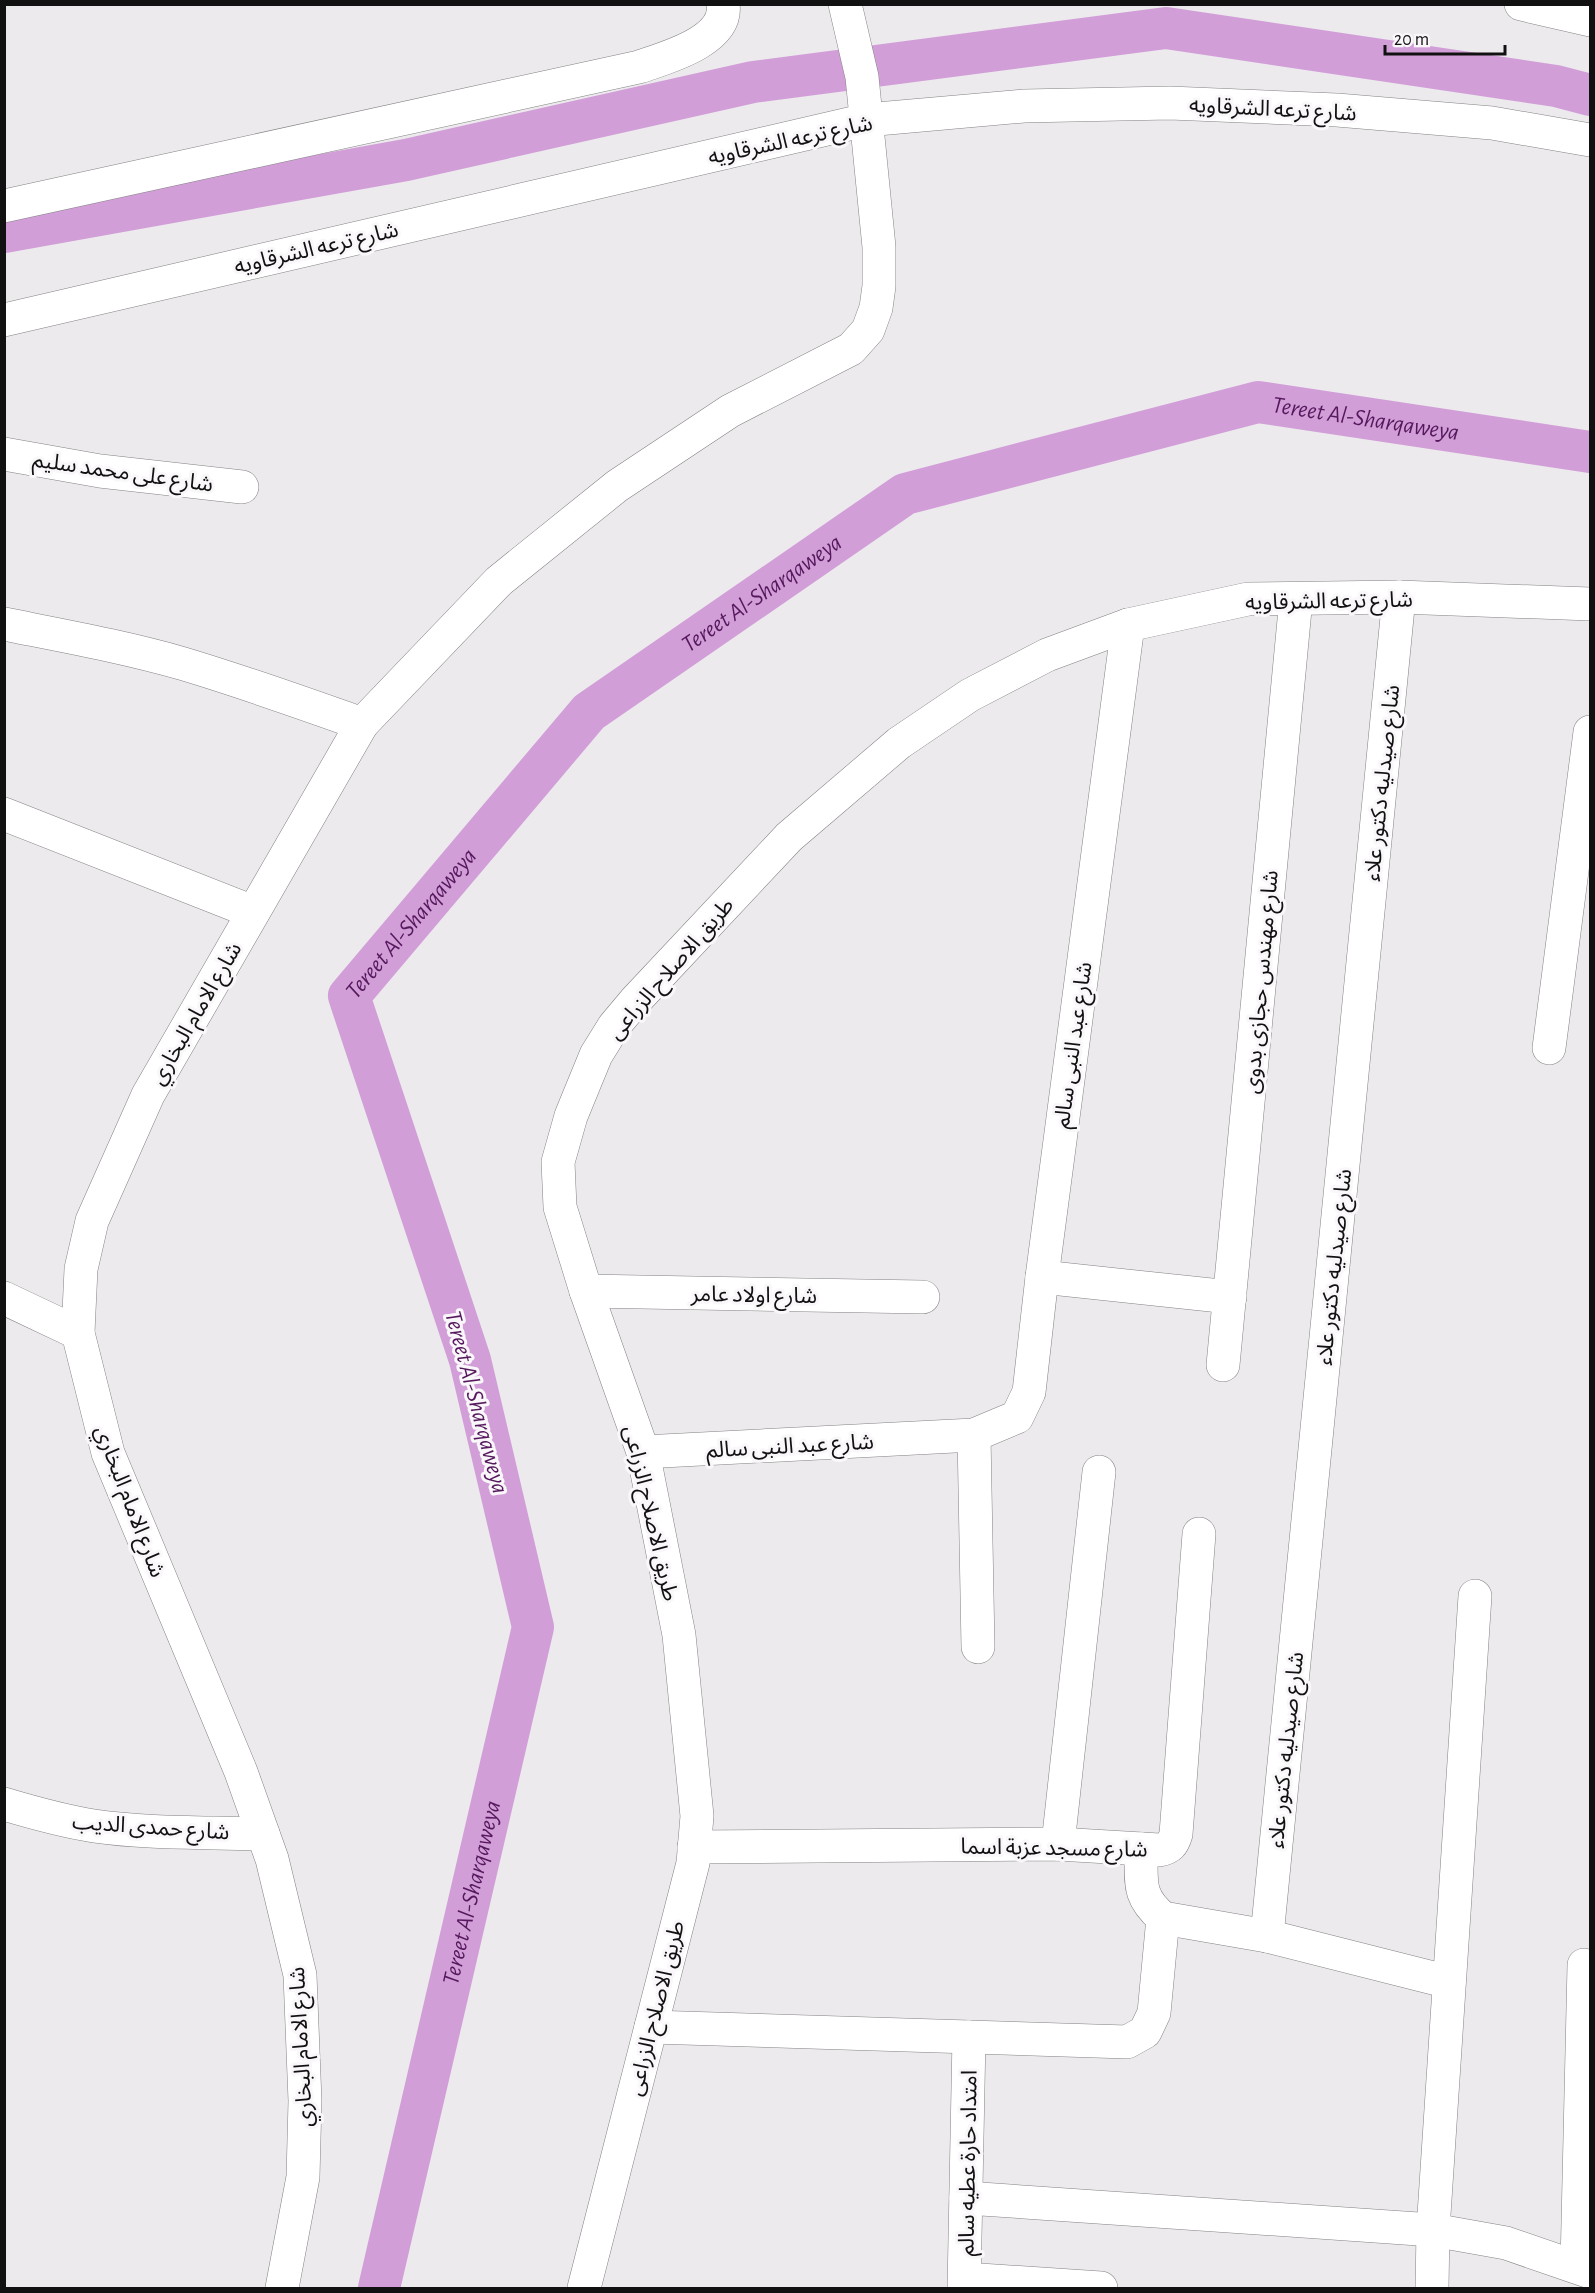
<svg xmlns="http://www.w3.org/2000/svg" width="1595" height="2293" viewBox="0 0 1595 2293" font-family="'Alegreya Sans','Noto Sans Arabic',sans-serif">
  <rect width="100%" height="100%" fill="#eceaed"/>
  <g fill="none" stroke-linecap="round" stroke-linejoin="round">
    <g stroke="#d29ed8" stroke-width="42">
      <polyline points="4,232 406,160 753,82 1166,28 1556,86 1590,95"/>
      <path id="s1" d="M 379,2288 L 533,1627 L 470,1360 L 349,996 L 589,712 L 905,494 L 1258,402 L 1590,452"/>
    </g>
    <g stroke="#848284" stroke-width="34">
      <g id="street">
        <polyline points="1521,4 1590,20"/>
        <path d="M 4,206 L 639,67 C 665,58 729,41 723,4"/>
        <polyline points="4,320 866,120 1024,106 1170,103 1337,110 1492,123 1590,140"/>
        <polyline points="4,454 100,471 242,487"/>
        <path d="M 4,624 C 64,636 125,647 184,664 C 244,682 303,703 362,724"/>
        <polyline points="4,814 253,912"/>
        <polyline points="1549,1048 1590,732"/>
        <polyline points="1042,1277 1230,1297"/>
        <polyline points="586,1291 923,1297"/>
        <polyline points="4,1298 78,1333"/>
        <polyline points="1223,1365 1296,599"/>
        <polyline points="974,1435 978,1647"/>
        <polyline points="643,1452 974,1435 1017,1417 1029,1392 1042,1277 1128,625"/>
        <path d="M 4,1804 C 34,1813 63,1821 94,1826 C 149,1834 207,1832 263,1834"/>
        <polyline points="1058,1844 1099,1472"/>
        <path d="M 694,1847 L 1058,1844 L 1159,1850 C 1170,1848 1173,1844 1176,1834 L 1199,1534"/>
        <path d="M 1141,1849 C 1142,1881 1136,1895 1163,1918 L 1267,1936 L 1449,1982"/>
        <polyline points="1267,1936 1399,597"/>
        <polyline points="651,2027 1127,2042 1145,2032 1154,2013 1163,1918"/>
        <polyline points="966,2198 1433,2230 1506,2243 1590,2272"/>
        <polyline points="1577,2266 1584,1965"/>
        <polyline points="965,2279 1101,2288"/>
        <polyline points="584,2288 693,1863 697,1816 679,1635 643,1452 586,1291 560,1207 558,1162 571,1116 596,1055 614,1026 635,1001 789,837 899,743 970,695 1047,655 1128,625 1248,599 1399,597 1590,604"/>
        <polyline points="964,2288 969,2037"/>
        <polyline points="1432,2288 1433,2230 1475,1596"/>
      </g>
    </g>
    <g stroke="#848284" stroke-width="34">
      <polyline id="secondary" points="282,2288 303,2177 305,2101 300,1975 272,1859 241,1772 108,1453 78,1333 81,1269 92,1221 148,1095 362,724 499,581 617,486 730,411 851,349 868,330 876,308 879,286 879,247 862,77 845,4"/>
    </g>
    <use href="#street" stroke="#fff" stroke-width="33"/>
    <use href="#secondary" stroke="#fff" stroke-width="33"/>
  </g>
  <g text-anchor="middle" stroke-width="6" stroke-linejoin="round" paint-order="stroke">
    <g font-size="22" fill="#121112" stroke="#faf7fa">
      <text transform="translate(1273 108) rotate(3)" y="8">شارع ترعه الشرقاويه</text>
      <text transform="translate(790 139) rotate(-12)" y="8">شارع ترعه الشرقاويه</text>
      <text transform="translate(316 247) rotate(-13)" y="8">شارع ترعه الشرقاويه</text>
      <text transform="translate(123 471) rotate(8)" y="8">شارع على محمد سليم</text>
      <text transform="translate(1329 600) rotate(-1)" y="8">شارع ترعه الشرقاويه</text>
      <text transform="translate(1381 783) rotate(-84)" y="8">شارع صيدليه دكتور علاء</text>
      <text transform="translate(670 968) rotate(-49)" y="8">طريق الاصلاح الزراعى</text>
      <text transform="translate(1260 982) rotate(-85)" y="8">شارع مهندس حجازى بدوى</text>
      <text transform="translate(195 1013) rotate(-60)" y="8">شارع الامام البخاري</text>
      <text transform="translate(1072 1045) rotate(-82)" y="8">شارع عبد النبى سالم</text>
      <text transform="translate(1333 1267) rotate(-84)" y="8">شارع صيدليه دكتور علاء</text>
      <text transform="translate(754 1294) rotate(1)" y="8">شارع اولاد عامر</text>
      <text transform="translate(790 1445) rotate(-3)" y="8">شارع عبد النبى سالم</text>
      <text transform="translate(131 1501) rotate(69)" y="8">شارع الامام البخاري</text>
      <text transform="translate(652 1513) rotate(77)" y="8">طريق الاصلاح الزراعى</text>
      <text transform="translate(1285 1750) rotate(-84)" y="8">شارع صيدليه دكتور علاء</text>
      <text transform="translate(151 1826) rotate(4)" y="8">شارع حمدى الديب</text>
      <text transform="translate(1054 1847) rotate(1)" y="8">شارع مسجد عزبة اسما</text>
      <text transform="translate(655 2008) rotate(-76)" y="8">طريق الاصلاح الزراعى</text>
      <text transform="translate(300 2047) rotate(-93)" y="8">شارع الامام البخاري</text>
      <text transform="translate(967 2163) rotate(-89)" y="8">امتداد حارة عطيه سالم</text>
    </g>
    <g font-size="24" font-style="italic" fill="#55185d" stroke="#faf7fa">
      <text dy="8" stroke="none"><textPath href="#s1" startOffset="2566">Tereet Al-Sharqaweya</textPath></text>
      <text dy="8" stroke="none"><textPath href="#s1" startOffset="1918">Tereet Al-Sharqaweya</textPath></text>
      <text dy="8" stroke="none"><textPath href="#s1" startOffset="1432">Tereet Al-Sharqaweya</textPath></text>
      <text transform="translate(477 1402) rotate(75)" y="8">Tereet Al-Sharqaweya</text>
      <text dy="8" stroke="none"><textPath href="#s1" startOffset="406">Tereet Al-Sharqaweya</textPath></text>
    </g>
  </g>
  <rect width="1595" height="2293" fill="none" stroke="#121112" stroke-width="12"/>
  <path d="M1385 45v9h120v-9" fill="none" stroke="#121112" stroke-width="3"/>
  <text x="1394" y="45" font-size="18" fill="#121112" stroke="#faf7fa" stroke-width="4.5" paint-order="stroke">20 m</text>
</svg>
